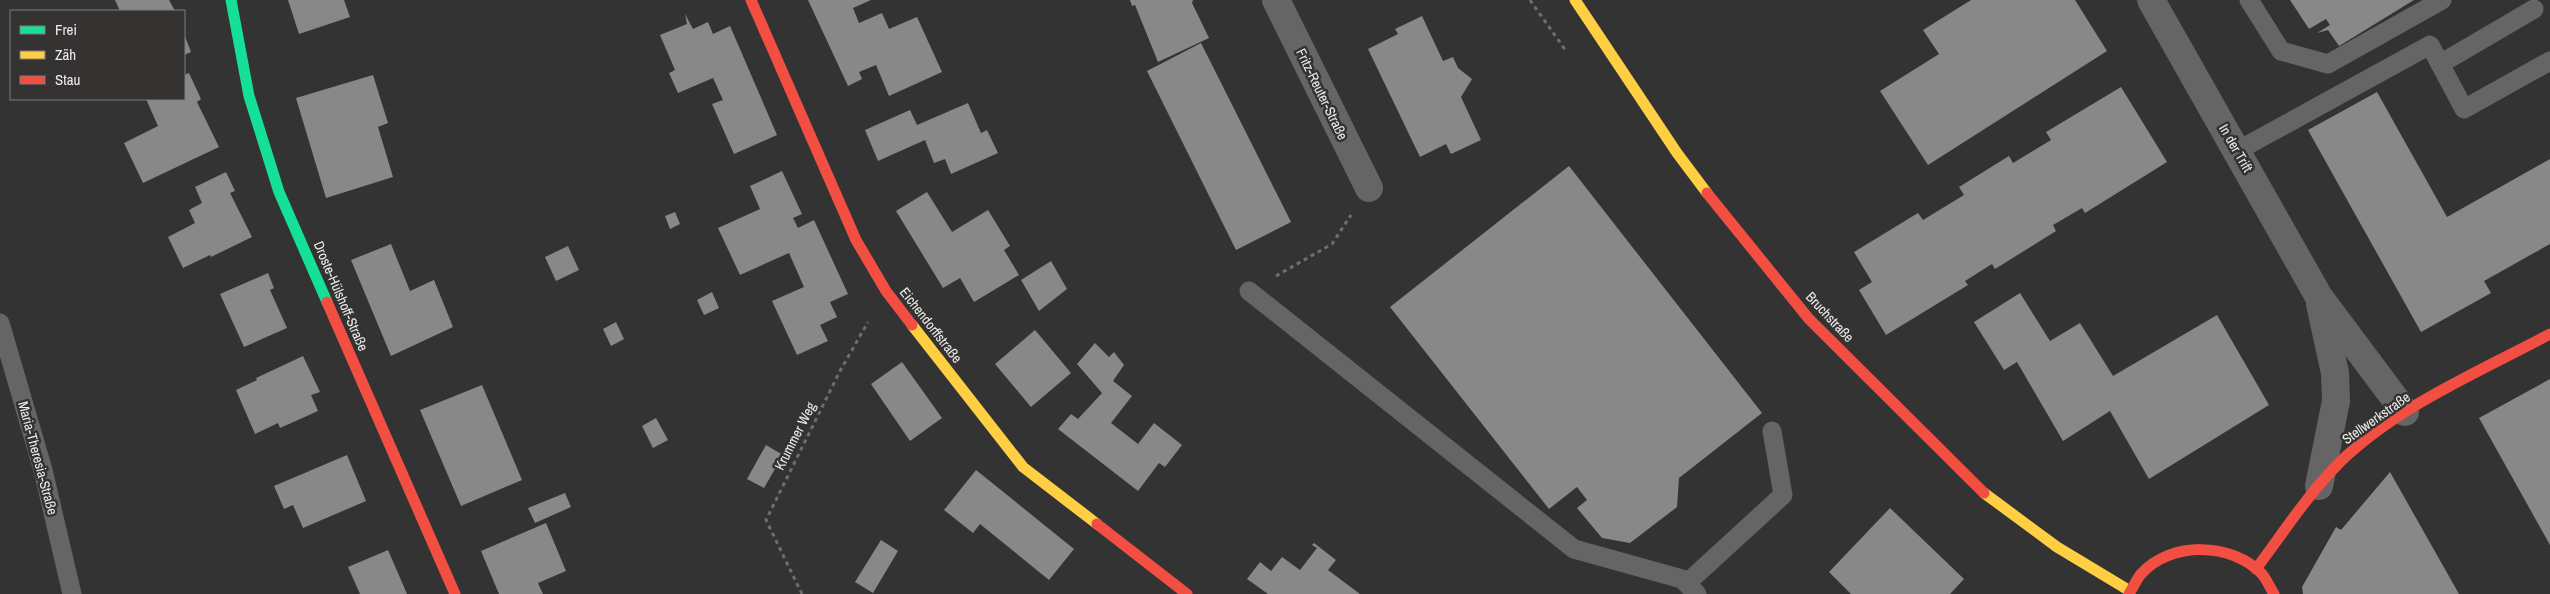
<svg xmlns="http://www.w3.org/2000/svg" width="2550" height="594" viewBox="0 0 2550 594" font-family="'Archivo Narrow',sans-serif">
  <rect width="100%" height="100%" fill="#343333"/>
  <g fill="#898888">
    <polygon points="115,0 169,0 175,11 120,11"/>
    <polygon points="288,0 344,0 350,17 299,34"/>
    <polygon points="808,0 871,0 853,8 859,23 882,13 889,29 917,17 942,72 889,96 876,65 859,72 862,79 848,86"/>
    <polygon points="1130,0 1193,0 1192,3 1209,38 1158,62 1135,5 1132,6"/>
    <polygon points="1971,0 2075,0 2107,51 1928,165 1880,91 1939,54 1923,30"/>
    <polygon points="2290,0 2414,0 2339,46 2328,30 2317,33 2330,25 2326,19 2309,29"/>
    <polygon points="685,14 693,29 708,22 713,34 730,26 777,135 734,154 712,104 723,100 713,78 678,93 669,73 675,70 660,35 687,24"/>
    <polygon points="1422,16 1443,61 1453,57 1458,68 1472,79 1461,97 1481,140 1451,154 1446,144 1420,157 1368,49 1398,34 1395,29"/>
    <polygon points="184,34 191,52 184,55"/>
    <polygon points="1201,43 1291,222 1236,250 1147,71"/>
    <polygon points="189,73 201,99 197,102 219,147 143,183 124,143 158,126 146,99 184,99 184,75"/>
    <polygon points="373,75 388,123 378,127 393,177 326,198 296,98"/>
    <polygon points="2121,87 2167,162 2085,213 2082,208 2053,225 2056,231 1995,269 1992,264 1965,281 1968,285 1886,335 1859,290 1872,282 1854,252 1918,213 1923,220 1964,195 1959,187 2009,156 2013,163 2051,140 2046,132"/>
    <polygon points="2377,92 2447,217 2550,159 2550,244 2484,281 2491,293 2421,332 2308,130"/>
    <polygon points="968,103 981,133 987,130 998,153 951,174 945,159 934,163 925,140 878,161 865,130 910,110 917,125"/>
    <polygon points="1569,166 1762,413 1679,478 1677,507 1630,543 1602,538 1577,508 1587,500 1577,487 1549,509 1390,307"/>
    <polygon points="782,171 802,214 793,218 798,228 814,220 848,294 830,302 837,317 820,325 828,341 797,355 772,301 804,287 789,253 740,275 718,228 760,209 750,186"/>
    <polygon points="226,172 235,191 230,193 252,237 211,257 210,255 183,268 168,237 195,223 189,210 202,203 195,187"/>
    <polygon points="927,192 952,232 988,210 1010,246 1004,250 1019,275 974,302 960,278 943,288 896,211"/>
    <polygon points="675,212 680,224 670,229 665,216"/>
    <polygon points="391,244 410,291 434,280 453,327 391,356 351,260"/>
    <polygon points="568,246 579,270 556,281 545,257"/>
    <polygon points="1051,261 1067,289 1039,311 1021,280"/>
    <polygon points="268,273 274,288 270,290 287,328 244,347 220,294"/>
    <polygon points="712,292 719,308 704,315 697,300"/>
    <polygon points="2020,293 2050,341 2080,323 2113,376 2217,315 2269,405 2149,479 2110,411 2063,441 2017,362 2004,370 1974,322"/>
    <polygon points="616,322 624,339 611,346 603,329"/>
    <polygon points="1035,330 1071,373 1031,407 995,364"/>
    <polygon points="1095,343 1109,357 1114,352 1124,365 1113,381 1132,396 1111,423 1138,444 1154,423 1182,445 1165,467 1159,463 1138,491 1058,429 1071,414 1078,419 1102,393 1077,364"/>
    <polygon points="303,356 320,392 311,395 318,411 280,428 278,423 255,434 236,390 257,380 256,378"/>
    <polygon points="902,362 942,418 910,441 871,384"/>
    <polygon points="2550,379 2550,545 2479,418"/>
    <polygon points="482,385 522,480 461,506 420,410"/>
    <polygon points="656,418 668,440 653,448 642,426"/>
    <polygon points="766,445 783,455 764,488 747,479"/>
    <polygon points="347,455 366,501 303,528 293,505 284,509 274,486"/>
    <polygon points="976,470 1074,549 1049,580 980,524 973,533 944,510"/>
    <polygon points="2390,472 2459,594 2303,594 2302,587 2336,527 2341,530"/>
    <polygon points="565,493 571,507 535,523 528,508"/>
    <polygon points="1890,508 1964,579 1950,594 1851,594 1829,572"/>
    <polygon points="546,523 566,571 538,583 543,594 499,594 481,551"/>
    <polygon points="881,540 898,551 873,593 855,582"/>
    <polygon points="1314,543 1336,560 1328,570 1360,594 1268,594 1247,579 1260,562 1271,571 1282,557 1300,570 1317,548 1312,545"/>
    <polygon points="388,550 407,594 360,594 348,567"/>
  </g>
  <g fill="none" stroke-linecap="round" stroke-linejoin="round">
    <g stroke="#6f6e6e" stroke-width="3" stroke-dasharray="4 4" stroke-linecap="butt">
      <polyline points="1530,0 1566,51"/>
      <polyline points="1276,276 1332,244 1351,215"/>
      <polyline points="802,594 766,520 840,371 868,322"/>
    </g>
    <g stroke="#656565" stroke-width="19">
      <polyline points="2249,0 2281,51 2328,64 2442,0"/>
      <polyline points="2440,64 2534,9"/>
      <polyline points="2237,151 2430,45 2464,109 2550,61"/>
      <polyline points="1249,291 1574,549 1682,579 1697,594"/>
      <polyline points="0,323 43,470 72,594"/>
      <polyline points="1687,583 1783,495 1772,431"/>
    </g>
    <g stroke="#656565" stroke-width="28">
      <polyline points="1276,0 1369,188"/>
      <polyline points="2151,0 2319,297 2405,412"/>
      <polyline points="2319,486 2336,401 2335,373 2320,304"/>
    </g>
    <polyline stroke="#16e098" stroke-width="11" points="231,0 249,96 279,192 327,302"/>
    <g stroke="#ffcf43" stroke-width="11">
      <polyline points="1575,0 1677,153 1707,193"/>
      <polyline points="912,325 1023,467 1097,524"/>
      <polyline points="1984,493 2057,547 2130,591"/>
    </g>
    <g stroke="#f24e42" stroke-width="11">
      <polyline points="751,0 856,240 886,291 912,325"/>
      <polyline points="1707,193 1809,319 1984,493"/>
      <polyline points="327,302 455,594"/>
      <polyline points="1097,524 1187,594"/>
      <path d="M 2256,569 C 2283,533 2308,494 2340,462 C 2399,405 2479,372 2550,334"/>
      <path d="M 2129,594 C 2133,588 2136,580 2141,574 C 2170,541 2232,542 2262,574 C 2267,580 2270,588 2274,594"/>
    </g>
  </g>
  <g text-anchor="middle" stroke-width="5" stroke-linejoin="round" paint-order="stroke">
    <g font-size="14" fill="#edebeb" stroke="#353232">
      <text transform="translate(1322 94) rotate(64)" y="5">Fritz-Reuter-Straße</text>
      <text transform="translate(2236 148) rotate(60)" y="5">In der Trift</text>
      <text transform="translate(341 296) rotate(67)" y="5">Droste-Hülshoff-Straße</text>
      <text transform="translate(1830 317) rotate(47)" y="5">Bruchstraße</text>
      <text transform="translate(931 325) rotate(52)" y="5">Eichendorffstraße</text>
      <text transform="translate(2376 418) rotate(-35)" y="5">Stellwerkstraße</text>
      <text transform="translate(795 436) rotate(-63)" y="5">Krummer Weg</text>
      <text transform="translate(38 458) rotate(75)" y="5">Maria-Theresia-Straße</text>
    </g>
  </g>
  <rect x="10" y="10" width="175" height="90" fill="#353232" stroke="#7f7c7c"/>
  <rect x="20" y="26" width="25" height="8" fill="#16e098" stroke="#7f7c7c"/>
  <text x="55" y="35" font-size="15" fill="#edebeb">Frei</text>
  <rect x="20" y="51" width="25" height="8" fill="#ffcf43" stroke="#7f7c7c"/>
  <text x="55" y="60" font-size="15" fill="#edebeb">Zäh</text>
  <rect x="20" y="76" width="25" height="8" fill="#f24e42" stroke="#7f7c7c"/>
  <text x="55" y="85" font-size="15" fill="#edebeb">Stau</text>
</svg>
